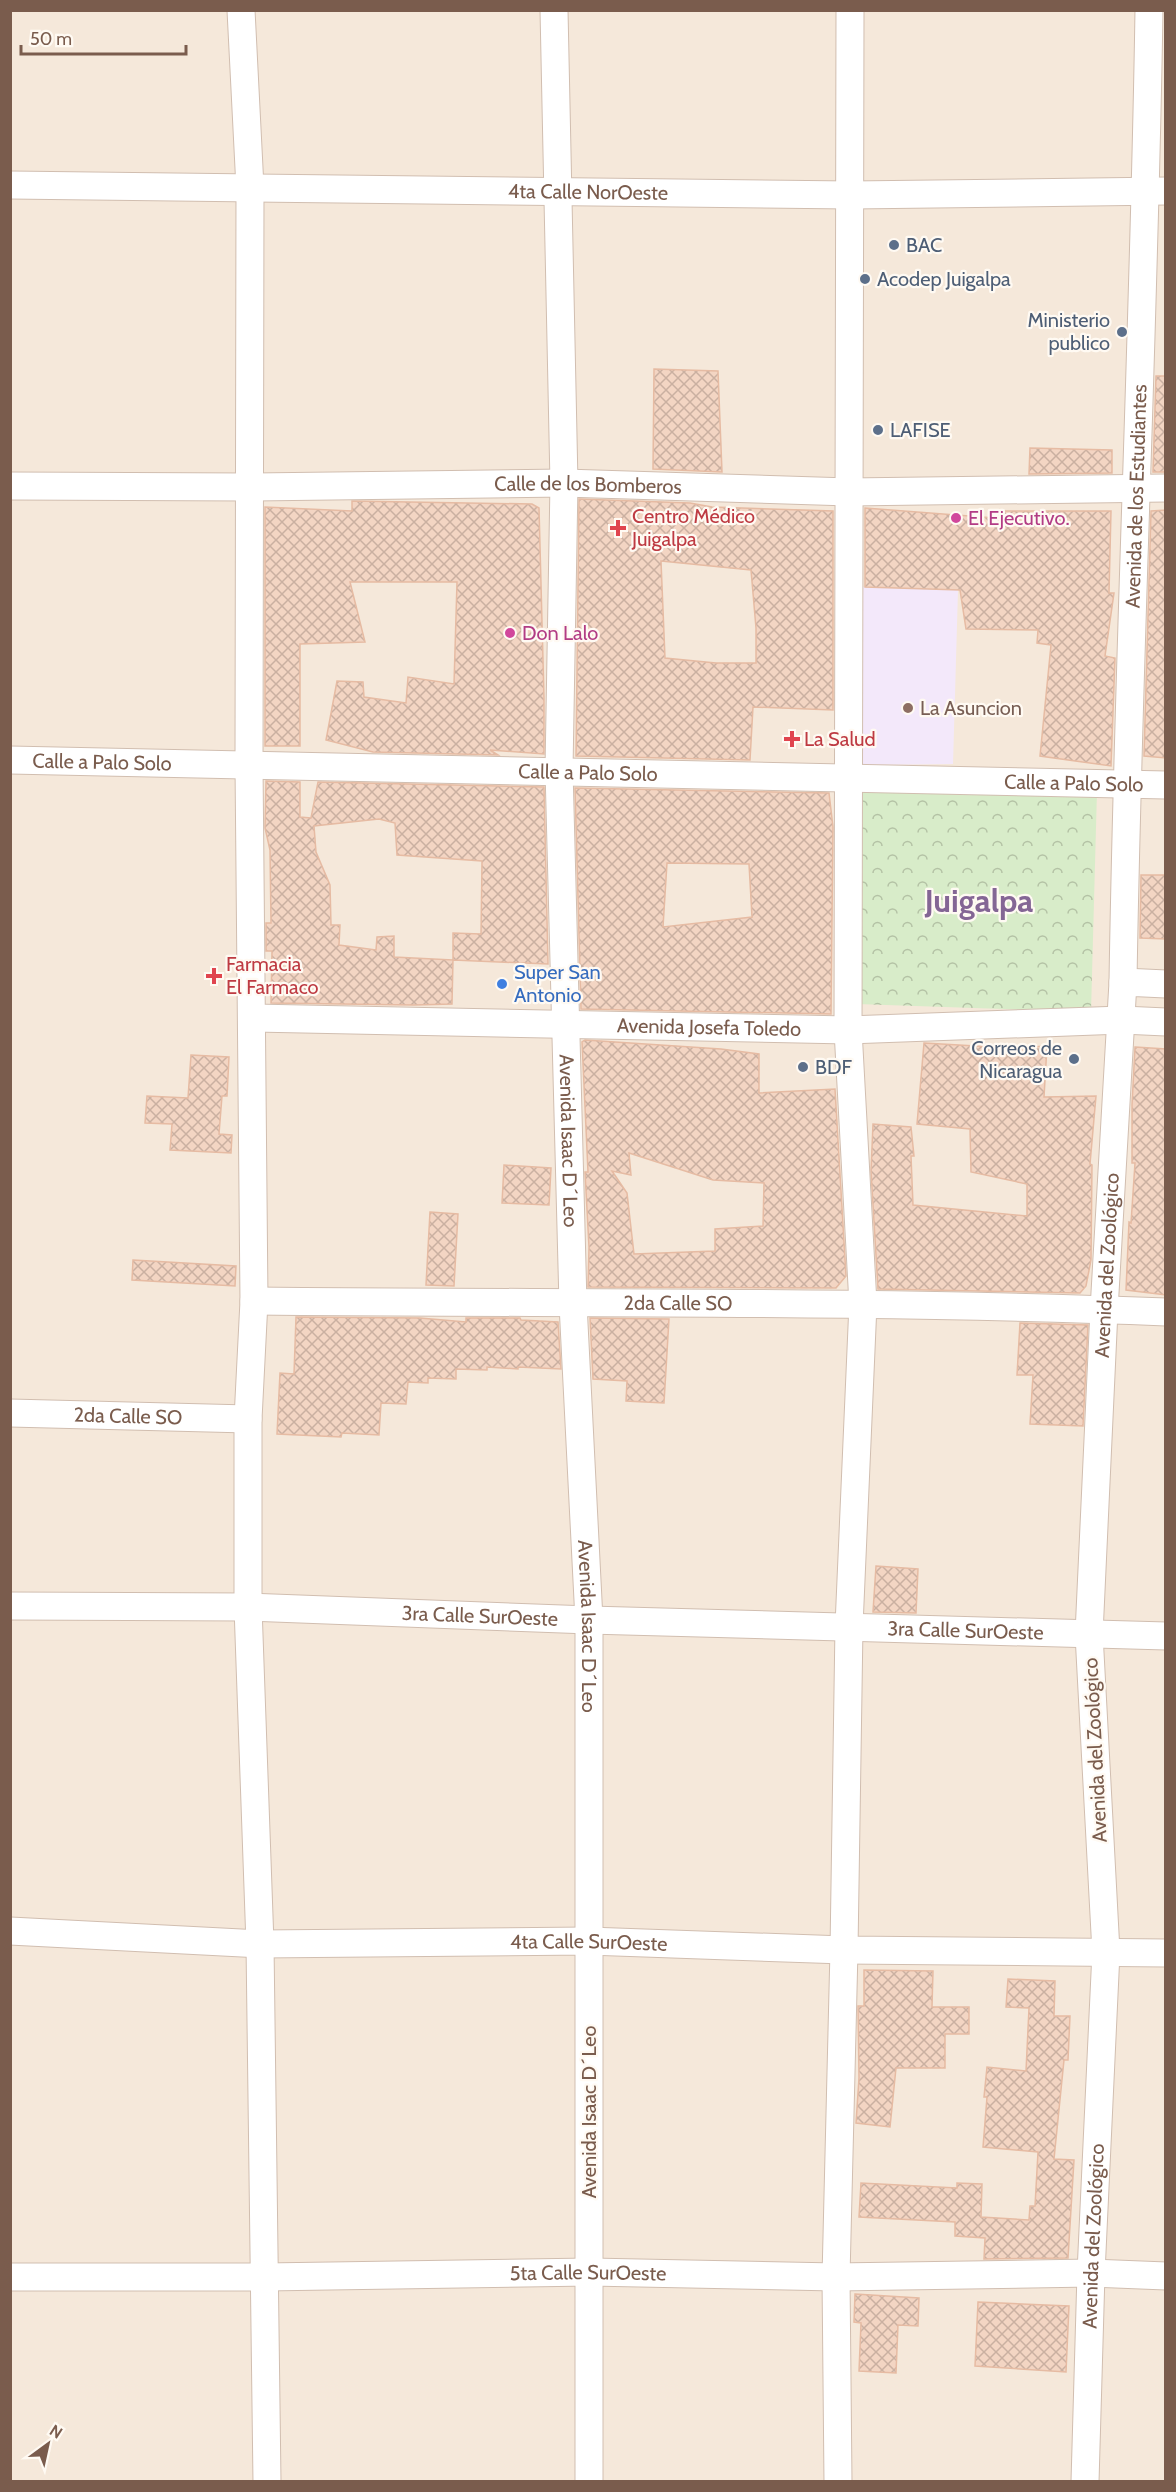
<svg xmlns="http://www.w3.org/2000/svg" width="1176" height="2492" viewBox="0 0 1176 2492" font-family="Cabin,sans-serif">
  <defs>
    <pattern id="park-crowns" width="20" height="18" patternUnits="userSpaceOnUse" patternTransform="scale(1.5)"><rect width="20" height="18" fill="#d8ecc9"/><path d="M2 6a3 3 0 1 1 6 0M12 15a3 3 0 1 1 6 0" fill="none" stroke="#b4c2a5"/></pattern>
    <pattern id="building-cross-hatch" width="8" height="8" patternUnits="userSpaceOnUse" patternTransform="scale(1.5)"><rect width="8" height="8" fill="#f3d5c3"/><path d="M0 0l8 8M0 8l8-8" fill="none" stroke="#cab0a1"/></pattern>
  </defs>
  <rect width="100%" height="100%" fill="#fdf6ec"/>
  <rect fill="#f5e8da" x="11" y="11" width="1154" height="2470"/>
  <polygon fill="#f3e8fa" points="863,587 958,590 953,764 860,765"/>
  <polygon fill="url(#park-crowns)" points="862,783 1097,791 1091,1012 856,1004"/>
  <g fill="url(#building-cross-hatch)" stroke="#e6bba3" stroke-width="1.5" fill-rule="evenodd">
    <polygon points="654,369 718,371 722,472 653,469"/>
    <polygon points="1156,376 1166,376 1166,472 1153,472"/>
    <polygon points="1030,448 1112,450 1112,473 1029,474"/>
    <path d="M 579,499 L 690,503 L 712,507 L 833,511 L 833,710 L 753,707 L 750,760 L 576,756 ZM 661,561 L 751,570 L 756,628 L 756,663 L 716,663 L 665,658 Z"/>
    <polygon points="352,501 532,504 539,508 544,698 544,754 490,750 498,755 373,752 326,740 337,681 363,682 364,697 406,703 408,677 454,684 457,582 350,582 365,642 300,644 300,746 265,746 265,507 352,511"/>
    <polygon points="865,508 995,518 994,511 1111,511 1109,593 1114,593 1105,656 1115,658 1111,766 1040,756 1051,645 1037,643 1038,630 966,629 960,590 865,587"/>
    <polygon points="1166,510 1166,758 1144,756 1151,511"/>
    <path d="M 266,781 L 300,782 L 300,817 L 311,818 L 318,782 L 544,787 L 548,964 L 453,960 L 452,1004 L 414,1005 L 271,1003 L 272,951 L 266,951 L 266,923 L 271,923 L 270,850 L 265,828 ZM 379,819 L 395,823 L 397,855 L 482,861 L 481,934 L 453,933 L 453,960 L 394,957 L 394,936 L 377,937 L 376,950 L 339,945 L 340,925 L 331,925 L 330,885 L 316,852 L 314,826 Z"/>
    <path d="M 575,788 L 829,793 L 833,827 L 831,1014 L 581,1009 ZM 667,863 L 749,864 L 752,917 L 663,927 Z"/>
    <polygon points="1141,875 1166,875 1166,939 1140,938"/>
    <path d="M 585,1040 L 721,1049 L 759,1054 L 759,1093 L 835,1089 L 846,1276 L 836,1288 L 588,1287 L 589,1247 L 585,1172 L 588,1172 L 582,1042 ZM 629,1153 L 713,1180 L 764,1183 L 763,1226 L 715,1229 L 715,1251 L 634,1254 L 627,1193 L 612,1171 L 631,1175 Z"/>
    <polygon points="924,1043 1011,1048 1047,1046 1044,1097 1096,1096 1090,1164 1092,1165 1091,1260 1086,1286 1080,1293 878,1289 871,1171 873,1124 911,1127 914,1156 911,1156 913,1205 1027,1216 1027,1184 971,1172 970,1129 917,1124"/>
    <polygon points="1135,1047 1166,1049 1166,1295 1126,1290 1129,1222 1131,1223 1135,1163 1132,1163 1132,1105"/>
    <polygon points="191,1055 229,1057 227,1096 222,1096 219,1134 232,1135 231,1153 170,1150 172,1124 145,1123 147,1096 188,1098"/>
    <polygon points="504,1165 551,1168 549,1205 502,1203"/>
    <polygon points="430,1212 458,1214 454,1286 426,1285"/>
    <polygon points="133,1260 236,1266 235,1286 132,1280"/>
    <polygon points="296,1317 420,1318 466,1322 466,1318 520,1318 521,1320 558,1322 561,1369 518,1367 518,1369 487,1367 487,1370 456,1369 456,1379 428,1378 428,1383 408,1382 406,1404 381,1403 379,1435 342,1433 341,1437 277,1434 280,1373 294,1374"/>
    <polygon points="590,1318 669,1319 664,1403 626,1401 627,1381 593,1379"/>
    <polygon points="1020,1323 1088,1325 1083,1426 1030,1424 1033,1375 1017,1375"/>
    <polygon points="876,1566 918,1569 916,1613 873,1612"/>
    <polygon points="864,1970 933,1971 932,2007 969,2007 969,2034 945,2034 945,2068 896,2068 890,2127 856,2123 859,2078 858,2006 864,2006"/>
    <polygon points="1008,1979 1055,1981 1054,2016 1070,2016 1068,2060 1064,2060 1054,2159 1074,2160 1068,2258 984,2259 985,2238 955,2236 955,2222 859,2217 861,2183 957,2188 957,2183 982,2184 981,2217 1029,2220 1030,2206 1035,2206 1038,2152 983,2147 987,2097 984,2097 987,2067 1026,2071 1029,2008 1006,2007"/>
    <polygon points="855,2294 919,2298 918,2326 898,2325 896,2373 859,2371 861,2323 854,2322"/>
    <polygon points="978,2302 1069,2306 1066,2372 975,2366"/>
  </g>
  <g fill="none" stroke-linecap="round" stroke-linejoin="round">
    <g stroke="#d1beb0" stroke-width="29">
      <g id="minor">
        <polyline points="241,10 250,188 249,765 254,1301 248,1419 248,1607 260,1944 267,2482"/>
        <path id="s1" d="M 554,10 L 564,483 L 559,770 L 573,1304 L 589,1620 L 589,2482"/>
        <path id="s2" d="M 10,185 L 851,195 L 1166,191"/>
        <path id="s3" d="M 10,486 L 249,487 L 564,483 L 849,492 L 1166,488"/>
        <path id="s4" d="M 10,760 L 1166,785"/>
        <path id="s5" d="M 1123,982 C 1128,658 1144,334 1149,10"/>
        <path id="s6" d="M 253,1018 L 848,1030 L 1122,1020 L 1166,1022"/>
        <path id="s7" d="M 254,1301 C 558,1304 862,1300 1166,1312"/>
        <path id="s8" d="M 10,1413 L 248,1419"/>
        <path id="s9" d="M 10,1606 L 248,1607 L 589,1620 L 1166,1636"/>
        <path id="s10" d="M 10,1931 L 260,1944 L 588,1941 L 844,1950 L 1166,1953"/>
        <path id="s11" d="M 10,2277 L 265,2277 L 590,2272 L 836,2277 L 1091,2273 L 1166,2276"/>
        <polyline points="838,2482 836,2277 844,1950 849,1626 863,1304 848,1030 850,10"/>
        <path id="s12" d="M 1085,2482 L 1091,2273 L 1106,1952 L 1089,1634 L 1104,1310 L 1123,982 L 1166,984"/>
      </g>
    </g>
    <use href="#minor" stroke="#fff" stroke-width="27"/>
  </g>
  <g fill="#5c6f8a" stroke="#fffaf3" stroke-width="2">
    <circle cx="894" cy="245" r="6"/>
    <circle cx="865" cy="279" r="6"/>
    <circle cx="1122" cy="332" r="6"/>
    <circle cx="878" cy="430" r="6"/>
    <circle cx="1074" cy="1059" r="6"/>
    <circle cx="803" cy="1067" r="6"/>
  </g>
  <g fill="#d1479c" stroke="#fffaf3" stroke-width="2">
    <circle cx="956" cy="518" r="6"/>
    <circle cx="510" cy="633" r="6"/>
  </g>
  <g fill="#e0444e" stroke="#fffaf3" stroke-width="2">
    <path d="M615 519h6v6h6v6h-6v6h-6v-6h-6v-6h6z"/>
    <path d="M789 730h6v6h6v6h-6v6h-6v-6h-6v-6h6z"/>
    <path d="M211 967h6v6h6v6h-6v6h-6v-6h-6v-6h6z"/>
  </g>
  <circle fill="#8d6e63" stroke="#fffaf3" stroke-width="2" cx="908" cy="708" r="6"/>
  <circle fill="#3f7fe0" stroke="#fffaf3" stroke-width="2" cx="502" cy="984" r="6"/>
  <g text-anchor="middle" stroke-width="4.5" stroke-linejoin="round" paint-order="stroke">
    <g font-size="20" fill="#7a5c4d" stroke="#fffaf3">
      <text dy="7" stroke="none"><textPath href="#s2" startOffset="578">4ta Calle NorOeste</textPath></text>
      <text dy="7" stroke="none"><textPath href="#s3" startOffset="578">Calle de los Bomberos</textPath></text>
      <text dy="7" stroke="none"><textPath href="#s5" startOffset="486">Avenida de los Estudiantes</textPath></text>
      <text dy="7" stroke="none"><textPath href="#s4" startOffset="92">Calle a Palo Solo</textPath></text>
      <text dy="7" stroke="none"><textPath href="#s4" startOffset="578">Calle a Palo Solo</textPath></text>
      <text dy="7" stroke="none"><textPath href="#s4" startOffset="1064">Calle a Palo Solo</textPath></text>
      <text dy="7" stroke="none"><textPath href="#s6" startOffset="456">Avenida Josefa Toledo</textPath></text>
      <text dy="7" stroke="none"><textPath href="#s1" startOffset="1131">Avenida Isaac D´Leo</textPath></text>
      <text dy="7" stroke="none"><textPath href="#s12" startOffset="1218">Avenida del Zoológico</textPath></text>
      <text dy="7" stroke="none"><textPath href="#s7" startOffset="424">2da Calle SO</textPath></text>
      <text dy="7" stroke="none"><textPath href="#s8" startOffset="118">2da Calle SO</textPath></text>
      <text dy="7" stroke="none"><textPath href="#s9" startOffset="470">3ra Calle SurOeste</textPath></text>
      <text dy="7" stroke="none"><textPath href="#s1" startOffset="1617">Avenida Isaac D´Leo</textPath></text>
      <text dy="7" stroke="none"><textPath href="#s9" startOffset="956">3ra Calle SurOeste</textPath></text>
      <text transform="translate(1095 1750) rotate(-93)" y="7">Avenida del Zoológico</text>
      <text dy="7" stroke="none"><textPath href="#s10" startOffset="579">4ta Calle SurOeste</textPath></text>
      <text transform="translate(589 2112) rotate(-90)" y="7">Avenida Isaac D´Leo</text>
      <text dy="7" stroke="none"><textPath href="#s12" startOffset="246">Avenida del Zoológico</textPath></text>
      <text dy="7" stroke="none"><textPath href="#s11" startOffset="578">5ta Calle SurOeste</textPath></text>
    </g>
    <g font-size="20" fill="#4e5e75" stroke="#fffaf3" text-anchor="start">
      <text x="906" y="252">BAC</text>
      <text x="877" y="286">Acodep Juigalpa</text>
      <text x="1110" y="327" text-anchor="end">Ministerio<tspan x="1110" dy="23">publico</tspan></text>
      <text x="890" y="437">LAFISE</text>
      <text x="1062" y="1055" text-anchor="end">Correos de<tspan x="1062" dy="23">Nicaragua</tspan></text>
      <text x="815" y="1074">BDF</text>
    </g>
    <g font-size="20" fill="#be3a42" stroke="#fffaf3" text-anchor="start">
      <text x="632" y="523">Centro Médico<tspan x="632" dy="23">Juigalpa</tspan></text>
      <text x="804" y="746">La Salud</text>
      <text x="226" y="971">Farmacia<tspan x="226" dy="23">El Farmaco</tspan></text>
    </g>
    <g font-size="20" fill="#b23c85" stroke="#fffaf3" text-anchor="start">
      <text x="968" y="525">El Ejecutivo.</text>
      <text x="522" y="640">Don Lalo</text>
    </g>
    <g font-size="20" fill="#785e54" stroke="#fffaf3" text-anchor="start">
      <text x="920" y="715">La Asuncion</text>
    </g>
    <g font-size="20" fill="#366cbe" stroke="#fffaf3" text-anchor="start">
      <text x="514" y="979">Super San<tspan x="514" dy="23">Antonio</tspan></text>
    </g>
    <g font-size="32" font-weight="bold" fill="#846695" stroke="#fffaf3">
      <text x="979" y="912">Juigalpa</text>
    </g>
  </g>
  <rect width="1176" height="2492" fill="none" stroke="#7a5c4d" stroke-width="24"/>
  <g transform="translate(48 2444) rotate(33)" stroke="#fffaf3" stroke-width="4.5" paint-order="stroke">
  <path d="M0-4.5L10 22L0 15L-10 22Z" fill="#7a5c4d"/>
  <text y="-9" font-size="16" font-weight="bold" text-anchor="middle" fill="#7a5c4d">N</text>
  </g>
  <path d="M21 45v9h165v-9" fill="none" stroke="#7a5c4d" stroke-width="3"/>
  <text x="30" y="45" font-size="18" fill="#7a5c4d" stroke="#fffaf3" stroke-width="4.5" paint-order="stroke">50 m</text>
</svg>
